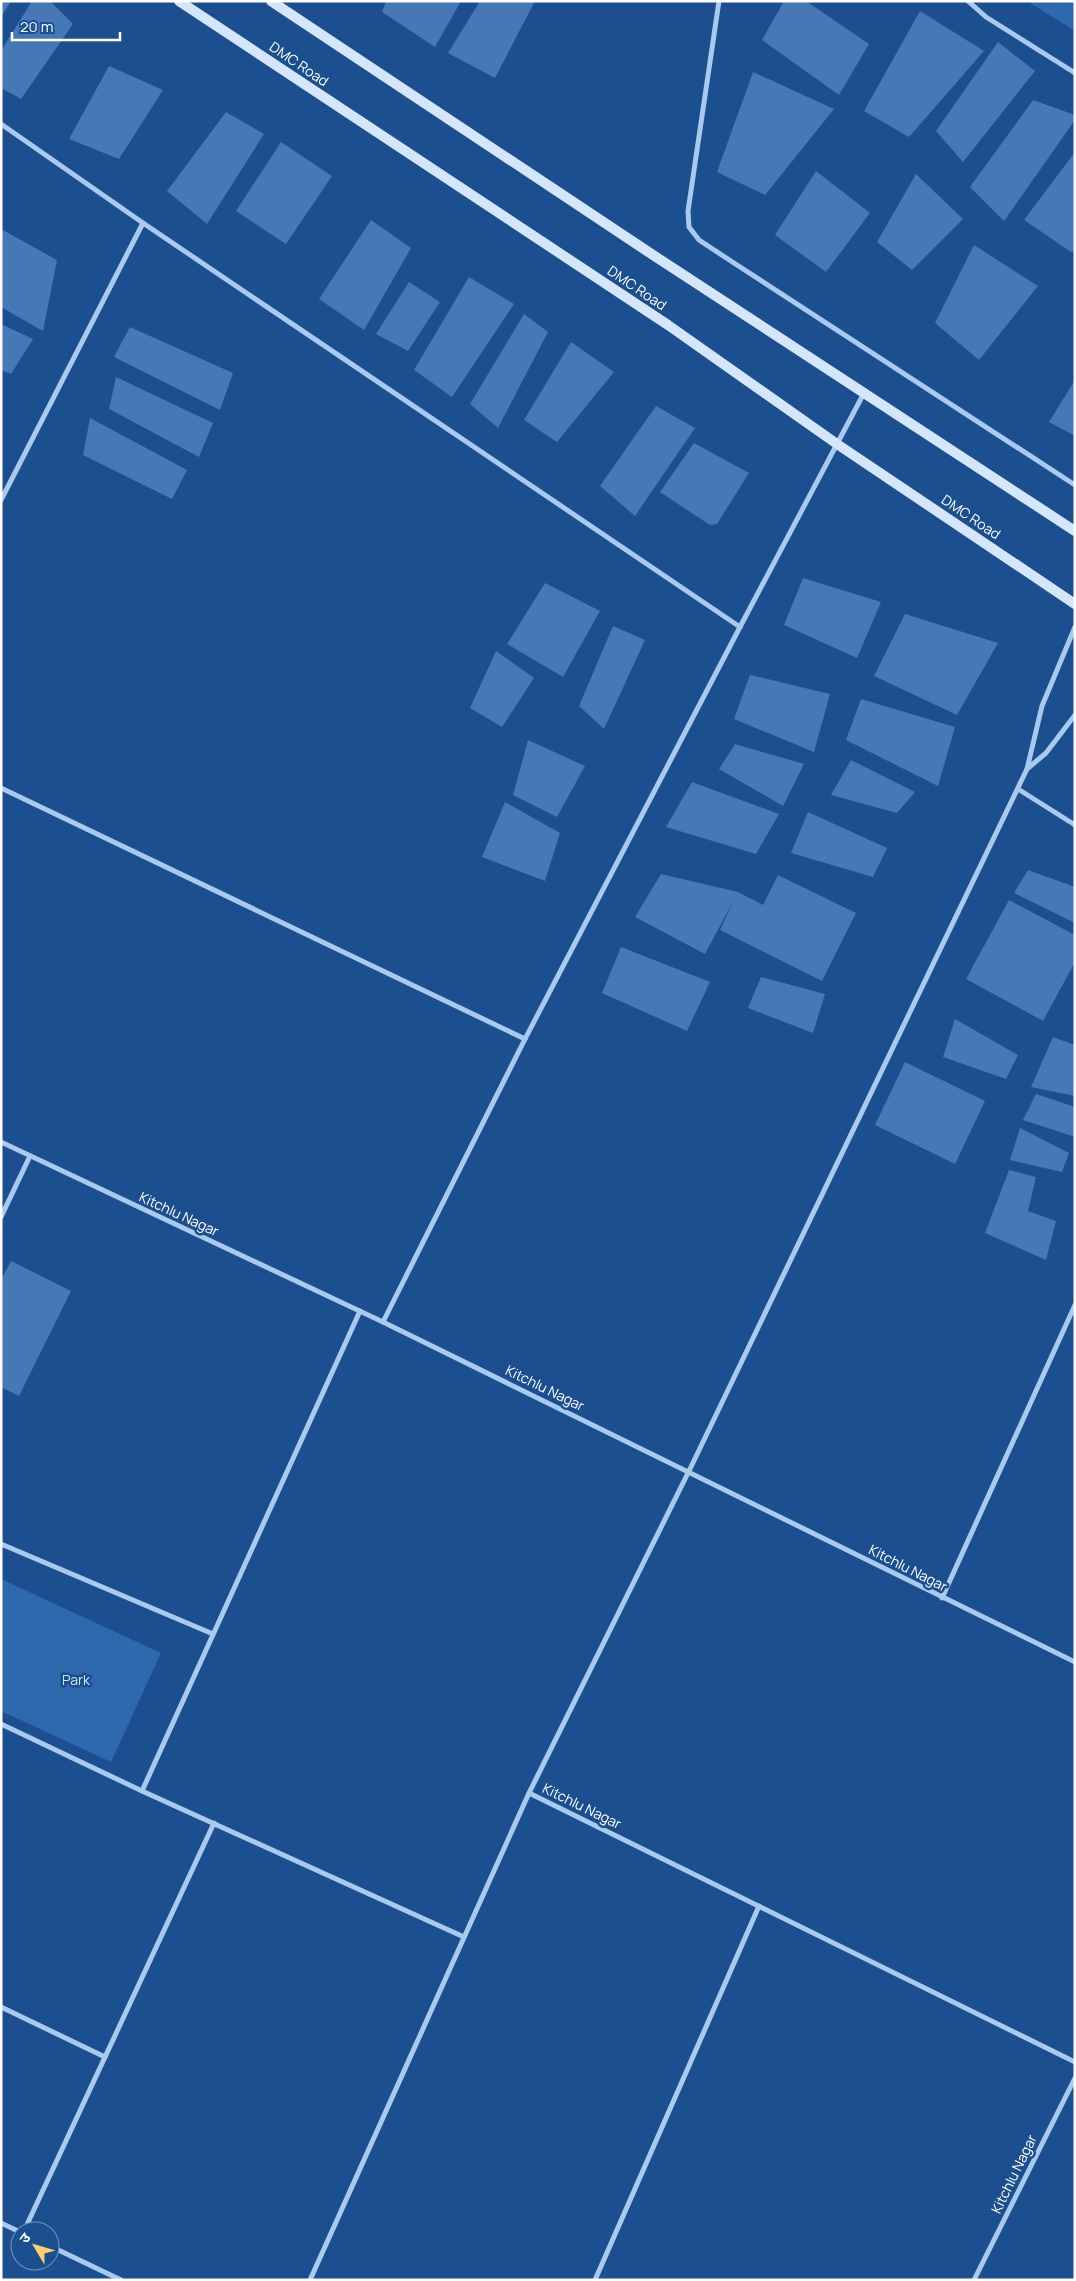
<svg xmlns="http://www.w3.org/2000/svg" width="1076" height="2281" viewBox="0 0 1076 2281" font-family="Manrope,'Noto Sans Devanagari',sans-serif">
  <rect width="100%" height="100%" fill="#1b4f8f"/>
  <g fill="#2e69ad">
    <polygon points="1027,1 1075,1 1075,31"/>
    <polygon points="1,1579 161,1653 111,1762 1,1711"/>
  </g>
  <g fill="#4478b7">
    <polygon points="1,1 11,1 1,17"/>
    <polygon points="32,1 50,1 73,24 21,99 1,88 1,51"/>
    <polygon points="386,1 461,1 435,47 382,12"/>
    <polygon points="480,1 535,1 495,78 448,53"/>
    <polygon points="784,1 806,1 869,44 839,95 762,40"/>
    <polygon points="920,11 984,51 909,137 864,111"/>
    <polygon points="998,42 1035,71 963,162 936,131"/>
    <polygon points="109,66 163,90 119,159 69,139"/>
    <polygon points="753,72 834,109 765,195 717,172"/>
    <polygon points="1033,100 1075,115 1075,120 1004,221 970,187"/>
    <polygon points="226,112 264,134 207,224 167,191"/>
    <polygon points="281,142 332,176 286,244 236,211"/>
    <polygon points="1075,152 1075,251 1071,252 1024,220"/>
    <polygon points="816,171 870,213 826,272 775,235"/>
    <polygon points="916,174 963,219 912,270 877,242"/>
    <polygon points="371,220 411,248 364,330 319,299"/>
    <polygon points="1,229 57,260 43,331 1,307"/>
    <polygon points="974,245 1038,286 979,360 935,323"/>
    <polygon points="469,277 514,304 452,397 414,370"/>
    <polygon points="409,282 440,302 408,351 376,334"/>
    <polygon points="524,314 548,332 498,428 470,404"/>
    <polygon points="1,324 33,339 11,374 1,370"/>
    <polygon points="130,327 233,373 220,410 114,357"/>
    <polygon points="571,342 614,372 557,442 524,420"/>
    <polygon points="116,377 213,423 199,457 109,409"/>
    <polygon points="1075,380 1075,436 1049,422"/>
    <polygon points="656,406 695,428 635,516 600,486"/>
    <polygon points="90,418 187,470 172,499 83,455"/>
    <polygon points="694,443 749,473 717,524 710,525 660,492"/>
    <polygon points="803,578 881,602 857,658 784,625"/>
    <polygon points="545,583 600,611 563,677 507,644"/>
    <polygon points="905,614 998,643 957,715 874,676"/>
    <polygon points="613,626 645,640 604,729 579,706"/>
    <polygon points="496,651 534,678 502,727 470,708"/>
    <polygon points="750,675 830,694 814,752 734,719"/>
    <polygon points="861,699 955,727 938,786 846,740"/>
    <polygon points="528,740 585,766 557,817 513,795"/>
    <polygon points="735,744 804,764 783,806 719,769"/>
    <polygon points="851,760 915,792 897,813 831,795"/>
    <polygon points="692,782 779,814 756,854 666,827"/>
    <polygon points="505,802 560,833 545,881 482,857"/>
    <polygon points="808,812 887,848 873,877 791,853"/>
    <polygon points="1028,870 1075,887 1075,923 1014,893"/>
    <polygon points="661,874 738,892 763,905 778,875 856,913 822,981 720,930 734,900 705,954 635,917"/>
    <polygon points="1009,900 1075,935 1075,962 1043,1021 966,979"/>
    <polygon points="621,947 710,982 687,1031 602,993"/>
    <polygon points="761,977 825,994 813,1033 748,1008"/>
    <polygon points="955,1019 1018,1055 1006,1079 943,1057"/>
    <polygon points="1053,1037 1075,1045 1075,1096 1031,1087"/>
    <polygon points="905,1062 985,1101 955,1164 875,1125"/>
    <polygon points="1036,1094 1075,1107 1075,1137 1023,1120"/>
    <polygon points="1020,1128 1069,1153 1062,1172 1010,1160"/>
    <polygon points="1009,1170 1036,1177 1028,1211 1056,1221 1046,1260 985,1233"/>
    <polygon points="11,1261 71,1291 19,1396 1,1387 1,1280"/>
  </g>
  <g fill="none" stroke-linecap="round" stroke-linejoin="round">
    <g stroke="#a9c9ee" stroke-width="5">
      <polyline points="719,1 688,211 689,227 699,240 737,265 1075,485"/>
      <polyline points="968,1 986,17 1075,73"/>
      <polyline points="1,124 143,223 740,627 864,393"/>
      <polyline points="1,500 143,223"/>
      <polyline points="1027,769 1046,753 1075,715"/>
      <polyline points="1,788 525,1039"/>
      <polyline points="1018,789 1075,825"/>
      <polyline points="1,1142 383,1322 1075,1662"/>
      <polyline points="1,1217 30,1156"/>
      <polyline points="383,1322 525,1039 740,627"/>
      <polyline points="1,1544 213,1634"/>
      <polyline points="942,1598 1075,1305"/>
      <polyline points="1,1724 142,1791 464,1937"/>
      <polyline points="142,1791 360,1311"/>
      <polyline points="529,1793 1075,2062"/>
      <polyline points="1,2007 105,2057"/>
      <polyline points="1,2223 20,2232"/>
      <polyline points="24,2231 214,1823"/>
      <polyline points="50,2246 121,2280"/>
      <polyline points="310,2280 529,1793 689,1471 1027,769 1042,706 1075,627"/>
      <polyline points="595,2280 759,1906"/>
      <polyline points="974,2280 1075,2078"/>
    </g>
    <g stroke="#d6e6fa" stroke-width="10">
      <polyline points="179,1 668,325 837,444 1075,604"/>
      <polyline points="271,1 647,251 1075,531"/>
    </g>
  </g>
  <g text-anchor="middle" stroke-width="5" stroke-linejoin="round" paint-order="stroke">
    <g font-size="14" fill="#fff" stroke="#1b4f8f">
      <text transform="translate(299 64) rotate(34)" y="5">DMC Road</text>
      <text transform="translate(637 288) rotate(34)" y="5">DMC Road</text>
      <text transform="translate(971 517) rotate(34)" y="5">DMC Road</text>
      <text transform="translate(179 1214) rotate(25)" y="5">Kitchlu Nagar</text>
      <text transform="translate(545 1388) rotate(26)" y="5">Kitchlu Nagar</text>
      <text transform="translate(908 1568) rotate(27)" y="5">Kitchlu Nagar</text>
      <text transform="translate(582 1806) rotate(26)" y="5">Kitchlu Nagar</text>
      <text transform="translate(1014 2174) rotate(-64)" y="5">Kitchlu Nagar</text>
    </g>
    <g font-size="14" fill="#cfe3fa" stroke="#1b4f8f">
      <text x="76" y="1685">Park</text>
    </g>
  </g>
  <rect width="1076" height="2281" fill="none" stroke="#ffffff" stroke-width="5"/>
  <g transform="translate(35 2246) rotate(308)"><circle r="24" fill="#1b4f8f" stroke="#7695bc"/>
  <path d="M0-4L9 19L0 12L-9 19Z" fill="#ffd166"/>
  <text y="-8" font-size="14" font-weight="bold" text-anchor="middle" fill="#ffffff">उ</text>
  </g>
  <path d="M12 32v8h108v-8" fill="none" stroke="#ffffff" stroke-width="2.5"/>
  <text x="20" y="32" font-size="15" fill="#ffffff" stroke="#1b4f8f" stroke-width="4" paint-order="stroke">20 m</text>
</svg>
